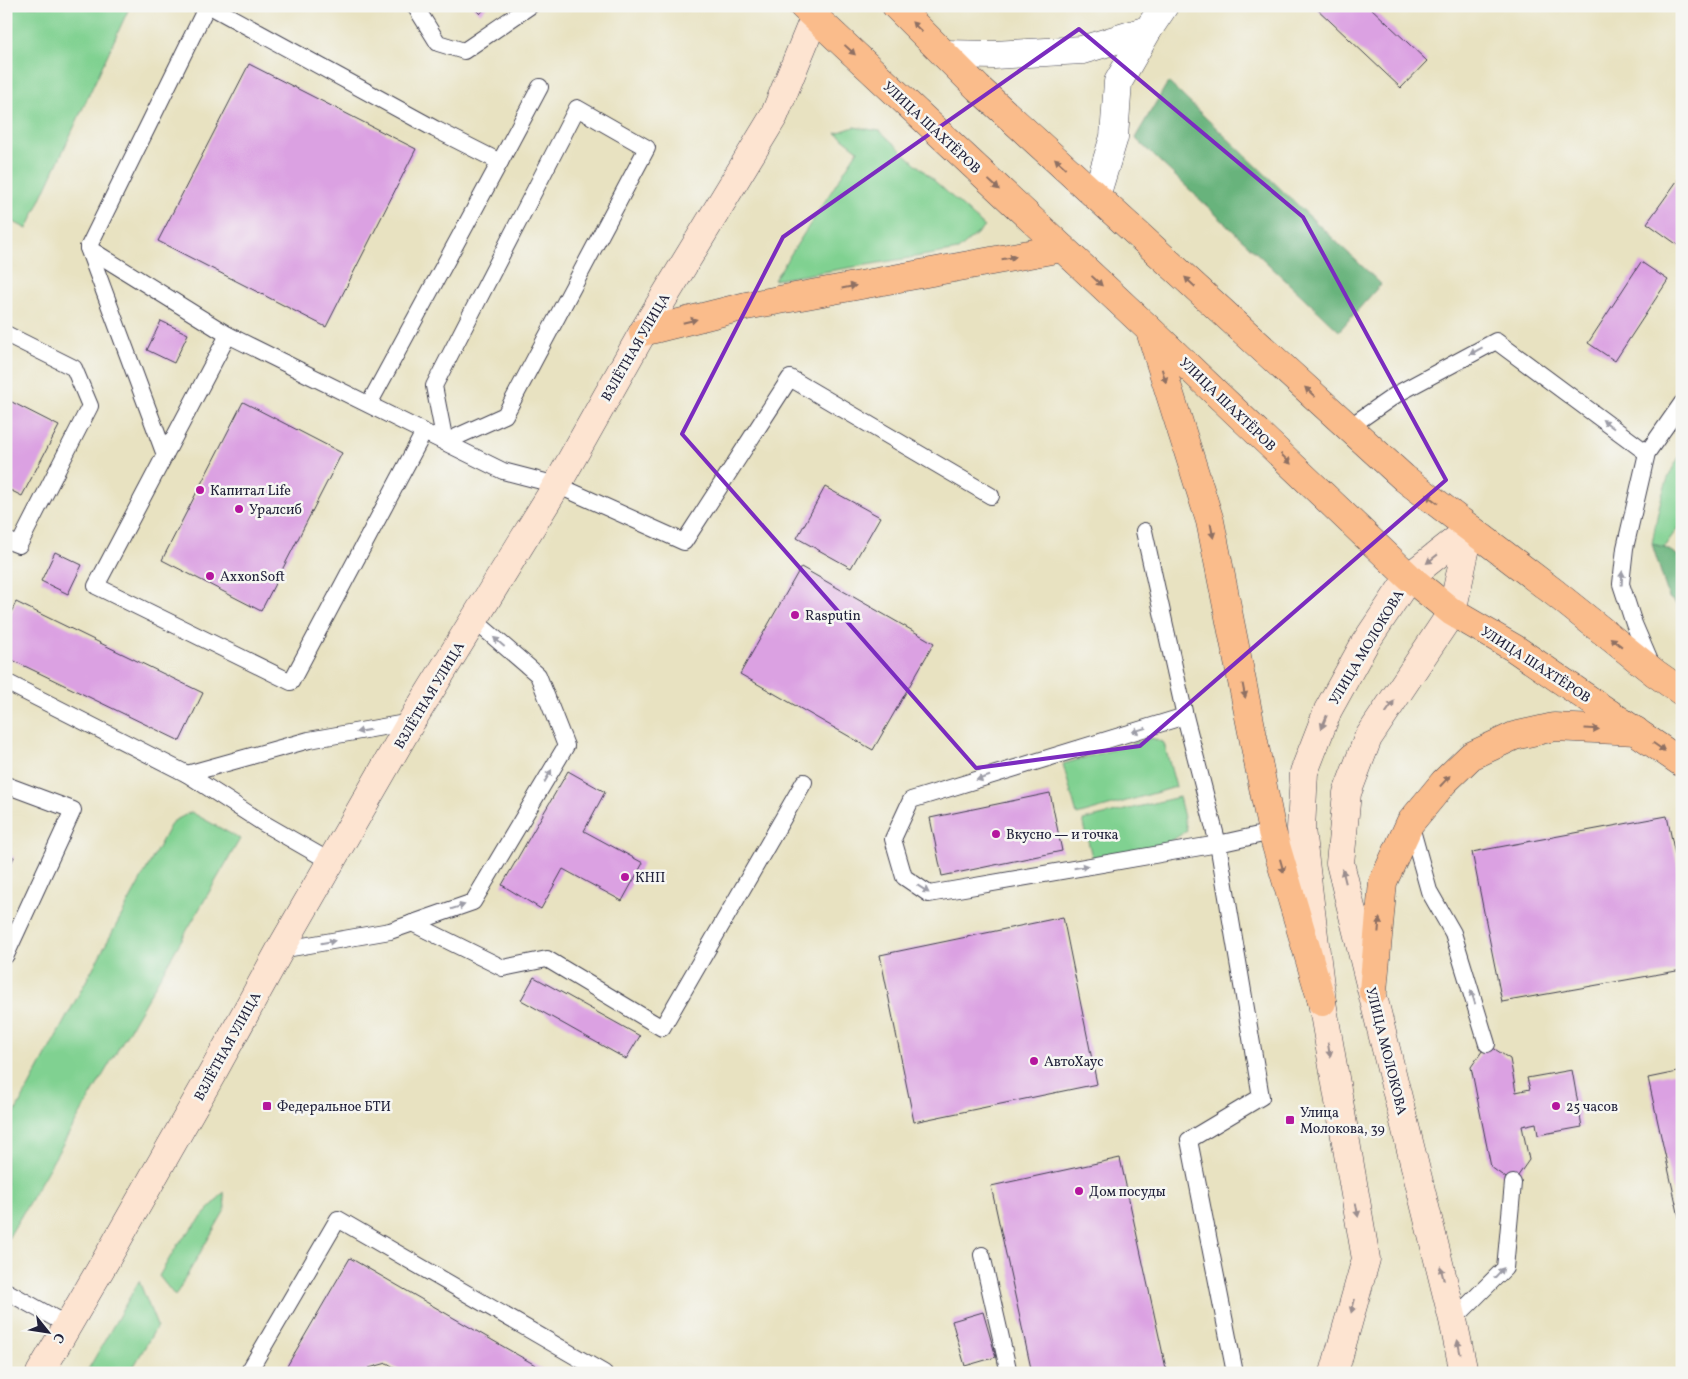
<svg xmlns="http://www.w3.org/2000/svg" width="1688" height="1379" viewBox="0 0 1688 1379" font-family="Vollkorn,serif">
  <rect width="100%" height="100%" fill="#f6f6f2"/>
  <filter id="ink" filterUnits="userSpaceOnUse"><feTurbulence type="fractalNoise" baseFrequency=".02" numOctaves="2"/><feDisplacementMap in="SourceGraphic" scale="10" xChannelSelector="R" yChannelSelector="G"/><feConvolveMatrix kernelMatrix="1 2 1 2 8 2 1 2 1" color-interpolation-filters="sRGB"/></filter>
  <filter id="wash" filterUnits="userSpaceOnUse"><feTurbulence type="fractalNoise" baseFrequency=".0096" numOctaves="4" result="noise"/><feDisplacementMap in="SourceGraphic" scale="20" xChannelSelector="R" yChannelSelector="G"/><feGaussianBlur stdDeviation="1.12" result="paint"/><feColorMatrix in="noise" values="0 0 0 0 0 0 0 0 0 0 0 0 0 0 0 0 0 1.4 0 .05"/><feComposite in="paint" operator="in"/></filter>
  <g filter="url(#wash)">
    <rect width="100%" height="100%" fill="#e8e2c1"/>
    <g fill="#80d191" stroke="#517a66">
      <polygon points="6,6 130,6 27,229 6,218"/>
      <polygon points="854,127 880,131 985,227 958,250 774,280 858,150 836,133"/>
      <path d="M 1682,453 L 1682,522 L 1664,547 L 1652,544 C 1658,511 1662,481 1682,453 Z"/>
      <polygon points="1152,738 1164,743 1176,787 1077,815 1063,764"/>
      <path d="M 1179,797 L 1187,830 C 1164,850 1122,854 1093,861 L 1083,820 Z"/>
      <polygon points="191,812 240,839 6,1242 6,1129 172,822"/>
      <polygon points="224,1192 225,1210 175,1296 159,1276 178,1244"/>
      <polygon points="139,1281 157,1326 130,1373 86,1373"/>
    </g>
    <g fill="#68b37b" stroke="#456a5b">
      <polygon points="1168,82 1381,284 1339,331 1135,138"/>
      <polygon points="1652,544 1664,547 1682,558 1682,608 1669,598"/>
    </g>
    <g id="blocks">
      <g fill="#dba1e2">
        <polygon points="472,6 487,6 480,14"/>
        <polygon points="1314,6 1369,6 1427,61 1401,88"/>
        <polygon points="249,64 416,149 326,327 158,241"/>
        <polygon points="1682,174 1682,248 1647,223"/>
        <polygon points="1641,262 1668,280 1615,361 1588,343"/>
        <polygon points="161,321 188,334 174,363 147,350"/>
        <polygon points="6,399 59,426 22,496 6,488"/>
        <polygon points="243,402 342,453 261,611 162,560"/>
        <polygon points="825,487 880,517 851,568 797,538"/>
        <polygon points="55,552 82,565 68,594 41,581"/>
        <polygon points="801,567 934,643 873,750 740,674"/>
        <polygon points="16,602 203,693 180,741 6,657 6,623"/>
        <polygon points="568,771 605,792 584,831 643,863 622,901 563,869 541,909 502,885"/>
        <polygon points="1050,793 1062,851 942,876 930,818"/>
        <polygon points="1667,816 1682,888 1682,970 1502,1002 1472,852"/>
        <polygon points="6,854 14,857 6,875"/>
        <polygon points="1063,917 1097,1084 914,1122 880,955"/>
        <polygon points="534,977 640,1036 626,1059 521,1000"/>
        <polygon points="1487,1044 1510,1059 1516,1092 1530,1089 1527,1078 1572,1070 1582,1127 1538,1135 1536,1123 1522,1126 1529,1160 1513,1183 1491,1167 1471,1067"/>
        <polygon points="1682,1071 1682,1226 1681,1226 1648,1078"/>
        <polygon points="1120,1158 1167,1373 1032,1373 991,1186"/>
        <polygon points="350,1258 549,1373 404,1373 387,1363 369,1368 367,1373 283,1373"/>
        <polygon points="983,1312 996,1357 965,1366 952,1321"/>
      </g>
    </g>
  </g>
  <g filter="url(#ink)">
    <use href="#blocks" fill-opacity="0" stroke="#403f4f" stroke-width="1"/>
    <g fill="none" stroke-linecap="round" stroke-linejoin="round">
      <g stroke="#403f4f" stroke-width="18">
        <g id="lane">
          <polyline points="210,6 435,129 500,162 369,404"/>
          <polyline points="415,6 438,43 464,51 530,6"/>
          <polygon points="577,108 647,148 505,415 445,442 434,386"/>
          <polyline points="500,162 540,87"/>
          <polyline points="88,248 228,335"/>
          <polyline points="6,334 74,368 90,406 19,545 6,540"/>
          <polyline points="1348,428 1397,394 1496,341 1647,453"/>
          <polyline points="424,432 228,335 96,586 291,682 424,432 503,471 557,485 684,542 790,378 991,496"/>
          <polyline points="165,455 88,248 207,6"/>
          <polyline points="1144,531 1185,716 1218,844 929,894 904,877 893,839 911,800 1185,716"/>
          <polyline points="1652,666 1634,624 1621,584 1625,548 1647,453 1682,403"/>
          <polyline points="6,682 187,774 263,823 331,862"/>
          <polyline points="187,774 309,740 411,722"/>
          <polyline points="6,785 73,810 6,955"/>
          <polyline points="1410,823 1429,891 1453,933 1487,1044"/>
          <polyline points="412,923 503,968 547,959 662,1028 804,782"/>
          <polyline points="280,950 390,931 473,902 566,746 538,675 474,620"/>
          <polyline points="982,1255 1009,1373"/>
          <polyline points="6,1291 67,1325"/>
          <polyline points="1453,1320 1505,1268 1513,1183"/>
          <polyline points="248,1373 338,1219 604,1373"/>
          <polyline points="1235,1373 1189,1140 1261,1097 1218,844 1272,832"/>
        </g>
      </g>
      <g stroke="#403f4f" stroke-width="29">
        <g id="street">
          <polyline points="944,54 994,55 1082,50 1148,30 1164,6"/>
          <polyline points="1096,196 1114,137 1118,82 1148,30"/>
        </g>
      </g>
      <g stroke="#403f4f" stroke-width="29">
        <g id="secondary">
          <polyline points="40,1373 114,1246 213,1072 280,950 411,722 557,485 643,332 774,116 819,6"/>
          <polyline points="1334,1373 1366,1259 1322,1002 1301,829 1304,772 1328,710 1365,643 1409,577 1470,529"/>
          <polyline points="1464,1373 1453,1320 1340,863 1347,793 1368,738 1452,612 1470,529"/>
        </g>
      </g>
      <g stroke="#403f4f" stroke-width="29">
        <g id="primary">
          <polyline points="803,6 1149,329 1409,577 1452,612 1514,648 1682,763"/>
          <polyline points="896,6 978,88 1404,478 1555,593 1655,673 1682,692"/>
          <polyline points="1150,331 1210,521 1272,832 1322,1002"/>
          <polyline points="643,332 746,306 1062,248"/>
          <polyline points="1373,991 1383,882 1410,823 1444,782 1471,756 1514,736 1554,727 1636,731"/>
        </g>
      </g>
      <use href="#lane" stroke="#fff" stroke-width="16"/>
      <use href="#street" stroke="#fff" stroke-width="28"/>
      <use href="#secondary" stroke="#fde4d1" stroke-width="28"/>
      <use href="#primary" stroke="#fabc8b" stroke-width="28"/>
    </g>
    <defs><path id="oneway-solid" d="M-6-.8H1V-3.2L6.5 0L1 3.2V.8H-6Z" transform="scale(1.25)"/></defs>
    <g fill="#8e6f63">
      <use href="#oneway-solid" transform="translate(917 27) rotate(-135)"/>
      <use href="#oneway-solid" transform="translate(850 50) rotate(43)"/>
      <use href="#oneway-solid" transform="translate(1060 163) rotate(-138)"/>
      <use href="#oneway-solid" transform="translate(994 185) rotate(43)"/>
      <use href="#oneway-solid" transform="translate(1009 258) rotate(-10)"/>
      <use href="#oneway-solid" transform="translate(1097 281) rotate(43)"/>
      <use href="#oneway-solid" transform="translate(1190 282) rotate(-137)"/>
      <use href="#oneway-solid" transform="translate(849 287) rotate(-11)"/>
      <use href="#oneway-solid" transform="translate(690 321) rotate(-14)"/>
      <use href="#oneway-solid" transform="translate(1164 376) rotate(73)"/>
      <use href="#oneway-solid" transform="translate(1310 392) rotate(-137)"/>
      <use href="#oneway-solid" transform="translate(1286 459) rotate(44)"/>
      <use href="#oneway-solid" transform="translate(1432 499) rotate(-143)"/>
      <use href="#oneway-solid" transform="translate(1212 531) rotate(79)"/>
      <use href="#oneway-solid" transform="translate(1616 642) rotate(-142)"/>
      <use href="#oneway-solid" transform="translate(1244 691) rotate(79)"/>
      <use href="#oneway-solid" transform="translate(1592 729) rotate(3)"/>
      <use href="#oneway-solid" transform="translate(1659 747) rotate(35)"/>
      <use href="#oneway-solid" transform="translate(1445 781) rotate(-47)"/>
      <use href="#oneway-solid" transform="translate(1282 866) rotate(74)"/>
      <use href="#oneway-solid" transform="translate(1379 925) rotate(-85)"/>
    </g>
    <g fill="#9c9ca7">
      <use href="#oneway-solid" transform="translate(1476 351) rotate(151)"/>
      <use href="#oneway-solid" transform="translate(1608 424) rotate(-143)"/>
      <use href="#oneway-solid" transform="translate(1622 578) rotate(-87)"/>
      <use href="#oneway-solid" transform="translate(499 642) rotate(-139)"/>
      <use href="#oneway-solid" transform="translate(1139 730) rotate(163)"/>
      <use href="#oneway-solid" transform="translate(363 731) rotate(170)"/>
      <use href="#oneway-solid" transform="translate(548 776) rotate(-60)"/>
      <use href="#oneway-solid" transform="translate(983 778) rotate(163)"/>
      <use href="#oneway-solid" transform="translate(1081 867) rotate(-10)"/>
      <use href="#oneway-solid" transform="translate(923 889) rotate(33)"/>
      <use href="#oneway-solid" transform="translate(458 907) rotate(-18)"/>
      <use href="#oneway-solid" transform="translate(328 942) rotate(-10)"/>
      <use href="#oneway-solid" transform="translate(1473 997) rotate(-107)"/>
      <use href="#oneway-solid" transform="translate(1499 1273) rotate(-47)"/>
    </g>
    <g fill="#9a8d8e">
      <use href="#oneway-solid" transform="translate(1432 559) rotate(142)"/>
      <use href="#oneway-solid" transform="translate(1390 707) rotate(-55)"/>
      <use href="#oneway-solid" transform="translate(1324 722) rotate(112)"/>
      <use href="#oneway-solid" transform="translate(1344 876) rotate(-104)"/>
      <use href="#oneway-solid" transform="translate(1329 1050) rotate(81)"/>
      <use href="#oneway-solid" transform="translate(1357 1210) rotate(80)"/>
      <use href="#oneway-solid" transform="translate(1442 1273) rotate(-104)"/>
      <use href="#oneway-solid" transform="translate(1353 1306) rotate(105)"/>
      <use href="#oneway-solid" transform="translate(1459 1347) rotate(-102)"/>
    </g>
  </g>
  <path fill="none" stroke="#7b2cbf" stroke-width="4" stroke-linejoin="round" d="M 1079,29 L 1303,217 L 1446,480 L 1140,746 L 976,768 L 682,434 L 783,237 Z"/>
  <g fill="#b5179e" stroke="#f6f6f2" stroke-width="2">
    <circle cx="200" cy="490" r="5"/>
    <circle cx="239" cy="509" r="5"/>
    <circle cx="210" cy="576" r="5"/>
    <circle cx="795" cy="615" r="5"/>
    <circle cx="996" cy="834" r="5"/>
    <circle cx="625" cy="877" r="5"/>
    <circle cx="1034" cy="1061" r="5"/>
    <rect x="262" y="1101" width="10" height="10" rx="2.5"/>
    <circle cx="1556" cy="1106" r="5"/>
    <rect x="1285" y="1115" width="10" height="10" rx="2.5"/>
    <circle cx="1079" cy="1191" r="5"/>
  </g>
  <g text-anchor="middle" stroke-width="5" stroke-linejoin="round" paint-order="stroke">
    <g font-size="14" fill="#22223b" stroke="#f6f6f2">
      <text transform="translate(932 127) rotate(43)" y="5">УЛИЦА ШАХТЁРОВ</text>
      <text transform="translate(635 347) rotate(-60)" y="5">ВЗЛЁТНАЯ УЛИЦА</text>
      <text transform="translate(1228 404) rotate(44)" y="5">УЛИЦА ШАХТЁРОВ</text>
      <text transform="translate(1366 647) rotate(-59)" y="5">УЛИЦА МОЛОКОВА</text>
      <text transform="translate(1536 664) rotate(33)" y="5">УЛИЦА ШАХТЁРОВ</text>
      <text transform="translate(429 695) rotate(-59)" y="5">ВЗЛЁТНАЯ УЛИЦА</text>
      <text transform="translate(227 1046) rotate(-61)" y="5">ВЗЛЁТНАЯ УЛИЦА</text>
      <text transform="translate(1387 1051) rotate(76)" y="5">УЛИЦА МОЛОКОВА</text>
    </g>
    <g font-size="14" fill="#22223b" stroke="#f6f6f2" text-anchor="start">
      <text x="210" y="495">Капитал Life</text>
      <text x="249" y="514">Уралсиб</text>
      <text x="220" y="581">AxxonSoft</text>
      <text x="805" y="620">Rasputin</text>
      <text x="1006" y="839">Вкусно — и точка</text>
      <text x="635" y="882">КНП</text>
      <text x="1044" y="1066">АвтоХаус</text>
      <text x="277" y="1111">Федеральное БТИ</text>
      <text x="1566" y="1111">25 часов</text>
      <text x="1300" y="1117">Улица<tspan x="1300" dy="16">Молокова, 39</tspan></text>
      <text x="1089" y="1196">Дом посуды</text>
    </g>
  </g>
  <rect width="1688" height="1379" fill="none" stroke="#f6f6f2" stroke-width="25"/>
  <g transform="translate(48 1332) rotate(120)" stroke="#f6f6f2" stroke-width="4" paint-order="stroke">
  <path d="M0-4L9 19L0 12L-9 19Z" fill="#22223b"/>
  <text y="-8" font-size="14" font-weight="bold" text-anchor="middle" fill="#22223b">С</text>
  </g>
</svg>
